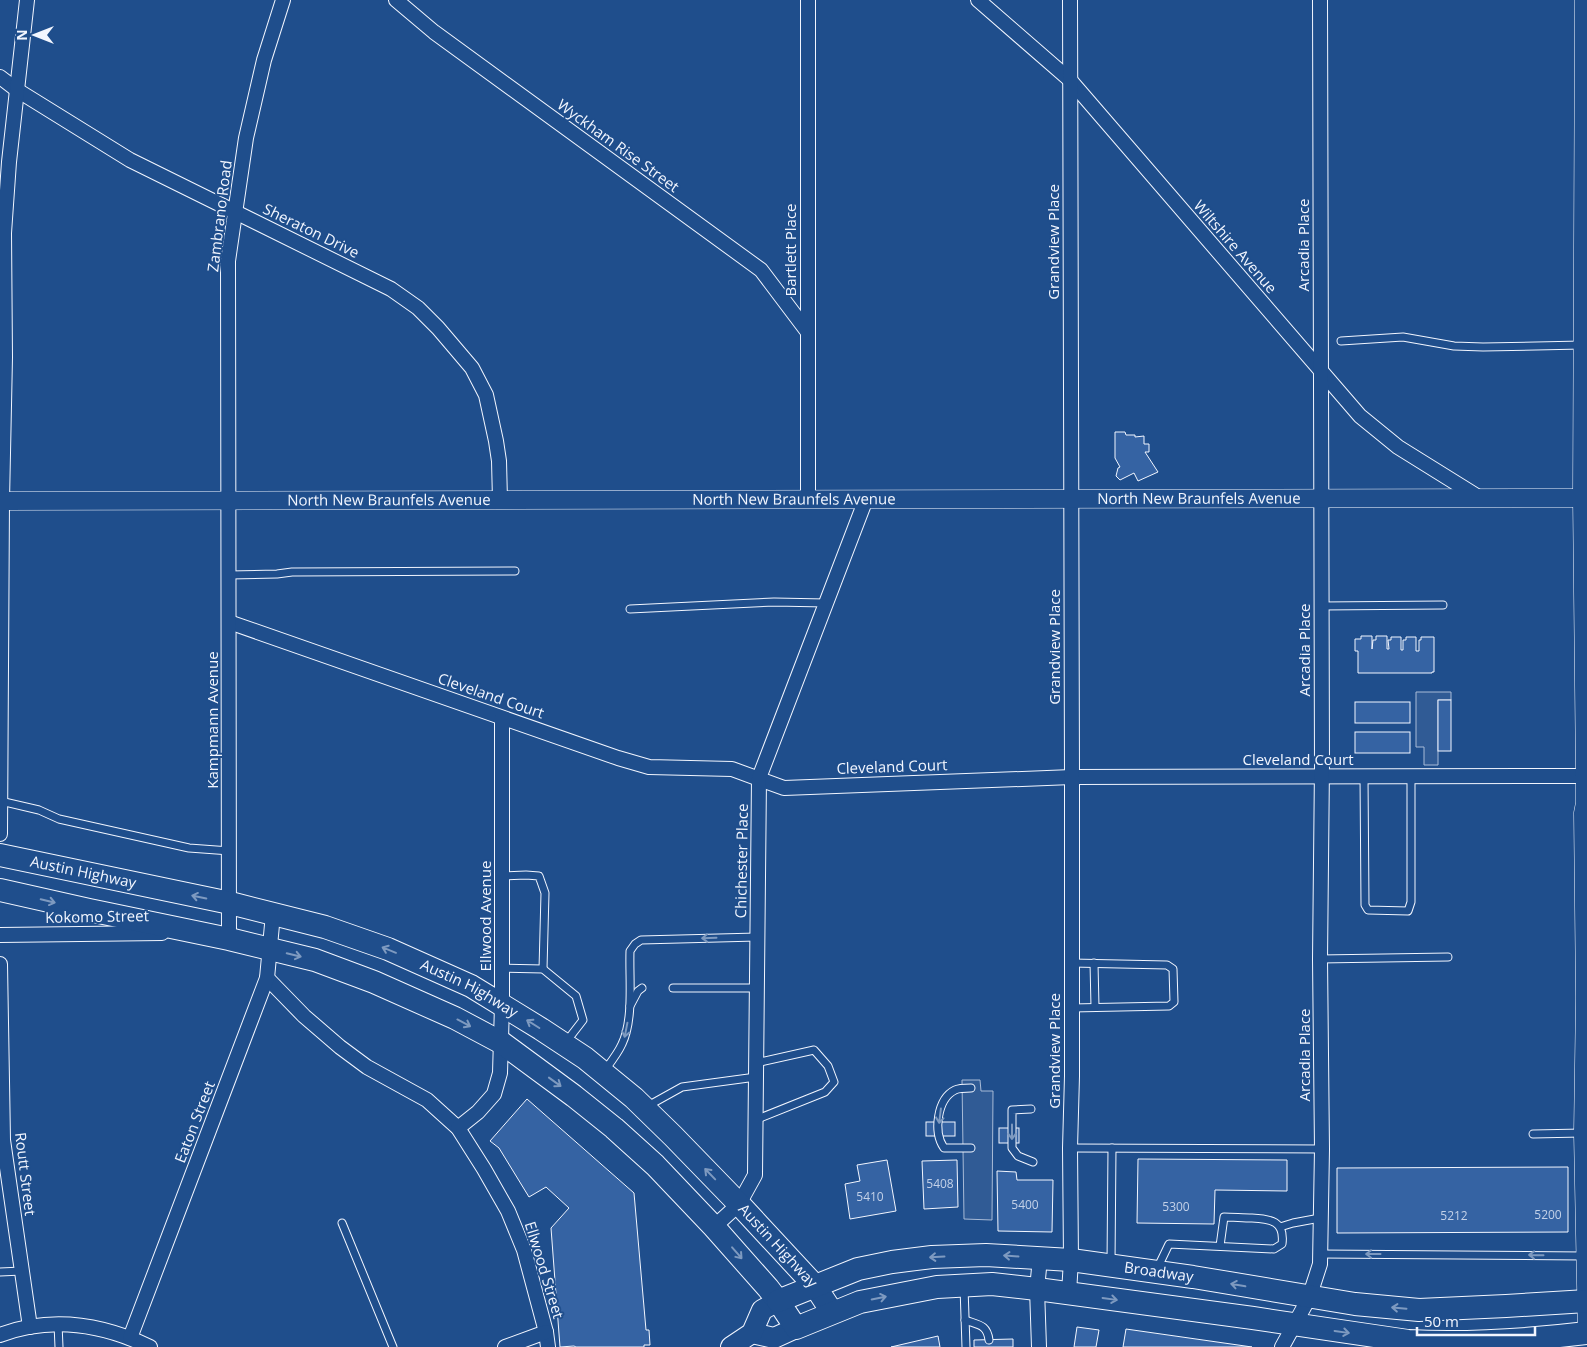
<svg xmlns="http://www.w3.org/2000/svg" width="1587" height="1347" viewBox="0 0 1587 1347" font-family="'Open Sans',sans-serif">
  <rect width="100%" height="100%" fill="#1f4e8c"/>
  <g fill="#305b95" stroke="#a8bbd7">
    <polygon points="1416,692 1451,692 1451,700 1438,700 1438,765 1424,765 1424,747 1416,747"/>
    <polygon points="962,1080 980,1080 981,1091 993,1091 992,1220 964,1219"/>
  </g>
  <g fill="#3563a3" stroke="#f2f6ff">
    <polygon points="1115,432 1125,432 1126,435 1135,435 1135,437 1144,436 1144,444 1149,444 1149,452 1145,452 1158,472 1138,481 1134,473 1120,480 1116,476 1118,468 1120,467 1115,458"/>
    <polygon points="1361,636 1372,636 1372,649 1373,640 1376,640 1376,636 1387,636 1387,649 1389,649 1388,640 1391,640 1391,637 1401,637 1401,650 1403,650 1403,640 1406,640 1406,637 1416,637 1416,651 1419,651 1419,640 1421,640 1421,637 1434,637 1434,672 1432,672 1432,673 1358,673 1358,651 1355,651 1355,639 1361,639"/>
    <rect x="1438" y="700" width="13" height="51"/>
    <rect x="1355" y="702" width="55" height="21"/>
    <rect x="1355" y="732" width="55" height="21"/>
    <polygon points="527,1099 634,1193 646,1330 649,1330 650,1345 644,1345 644,1347 576,1347 574,1346 560,1347 551,1228 569,1208 546,1187 529,1197 499,1148 490,1141"/>
    <rect x="926" y="1122" width="29" height="14"/>
    <rect x="999" y="1128" width="20" height="15"/>
    <polygon points="1138,1159 1287,1160 1287,1191 1215,1190 1214,1224 1137,1223"/>
    <polygon points="887,1160 896,1211 850,1219 845,1184 860,1181 857,1165"/>
    <polygon points="957,1160 958,1207 924,1209 922,1161"/>
    <polygon points="1568,1167 1568,1232 1337,1233 1337,1168"/>
    <polygon points="997,1171 1016,1172 1017,1180 1053,1180 1052,1232 998,1231"/>
    <polygon points="1077,1327 1099,1330 1096,1347 1074,1347"/>
    <polygon points="1126,1329 1252,1347 1123,1347"/>
    <polygon points="938,1336 940,1347 891,1347"/>
    <polygon points="1013,1339 1013,1347 974,1347 974,1340"/>
  </g>
  <g fill="none" stroke-linecap="round" stroke-linejoin="round">
    <g stroke="#f2f6ff" stroke-width="9">
      <g id="service">
        <polyline points="1341,341 1403,337 1454,346 1483,347 1582,345"/>
        <polyline points="229,575 277,574 292,572 515,571"/>
        <polyline points="1321,606 1443,605"/>
        <polyline points="630,609 774,602 826,603"/>
        <polyline points="1364,776 1365,905 1368,910 1408,911 1411,902 1411,776"/>
        <polyline points="0,801 39,810 59,819 189,848 230,851"/>
        <polyline points="502,876 526,875 539,876 545,893 543,969"/>
        <polyline points="1320,959 1448,957"/>
        <polyline points="1072,963 1167,965 1173,969 1174,1002 1169,1006 1072,1008"/>
        <polyline points="1094,963 1095,1007"/>
        <polyline points="502,968 543,969 576,996 583,1020 566,1042"/>
        <polyline points="673,988 757,988"/>
        <polyline points="630,1006 638,991 642,988"/>
        <path d="M 605,1070 C 611,1062 618,1053 622,1044 C 634,1019 629,979 630,951 L 635,944 L 641,940 L 757,937"/>
        <path d="M 971,1088 C 966,1088 959,1088 955,1090 C 937,1099 933,1132 944,1148 L 971,1148"/>
        <polyline points="646,1107 682,1087 756,1077"/>
        <polyline points="1031,1109 1012,1110 1012,1148 1018,1156 1033,1162"/>
        <polyline points="755,1120 825,1092 834,1082 828,1066 814,1050 756,1063"/>
        <polyline points="1533,1134 1582,1133"/>
        <polyline points="1070,1148 1322,1149"/>
        <polyline points="342,1223 393,1347"/>
        <polyline points="1280,1227 1293,1223 1320,1218"/>
        <polyline points="1320,1254 1584,1256"/>
        <polyline points="1111,1263 1112,1148"/>
        <path d="M 1157,1269 L 1169,1244 L 1274,1249 L 1282,1244 C 1285,1221 1271,1219 1252,1218 C 1243,1218 1233,1217 1224,1217 L 1220,1246"/>
        <polyline points="0,1272 22,1271"/>
        <polyline points="964,1287 966,1347"/>
        <path d="M 965,1320 C 978,1325 987,1324 989,1340"/>
        <polyline points="58,1324 59,1347"/>
      </g>
    </g>
    <g stroke="#f2f6ff" stroke-width="16">
      <g id="minor">
        <polyline points="396,0 434,32 761,270 807,331"/>
        <polyline points="978,0 1070,80 1360,416 1398,447 1480,498"/>
        <polyline points="0,77 17,90 130,160 391,289 418,308 438,328 472,368 486,395 496,441 499,461 500,500"/>
        <polyline points="808,499 808,0"/>
        <polyline points="229,622 618,758 649,767 732,769 784,788 1072,777 1585,776"/>
        <polyline points="0,834 2,501 5,357 4,233 9,162 27,0"/>
        <polyline points="0,935 162,933"/>
        <polyline points="229,939 228,261 246,138 264,60 283,0"/>
        <polyline points="0,964 3,1140 30,1327"/>
        <polyline points="267,978 304,1016 340,1047 367,1067 427,1100 458,1128 484,1169 508,1211 524,1250 546,1332 548,1347"/>
        <polyline points="458,1128 478,1112 494,1094 500,1073 502,1005 502,718"/>
        <polyline points="714,1227 739,1204 755,1175 759,778 866,499"/>
        <polyline points="1069,1293 1071,1260 1070,1148 1072,1076 1072,777 1070,0"/>
        <path d="M 0,1335 C 51,1316 102,1324 150,1347"/>
        <polyline points="130,1338 267,978 273,914"/>
        <polyline points="505,1347 546,1332"/>
        <polyline points="1039,1347 1037,1289 1040,1258"/>
        <polyline points="1282,1347 1309,1298 1320,1264 1322,1149 1320,959 1322,765 1320,0"/>
      </g>
    </g>
    <g stroke="#f2f6ff" stroke-width="19">
      <g id="tertiary">
        <polyline points="1584,0 1582,498 1585,776 1585,803 1583,813 1585,998 1583,1133 1587,1333"/>
        <path id="s1" d="M 0,501 L 1587,498"/>
      </g>
    </g>
    <g stroke="#f2f6ff" stroke-width="22">
      <g id="secondary">
        <polyline points="752,1333 774,1338 796,1328"/>
        <polyline points="731,1347 752,1333 762,1310 778,1301"/>
      </g>
    </g>
    <g stroke="#f2f6ff" stroke-width="24">
      <g id="primary">
        <path id="s2" d="M 0,855 L 230,903 L 325,927 L 388,949 L 471,986 L 541,1029 L 585,1058 L 634,1098 L 673,1136 L 739,1204 L 815,1286 L 832,1312"/>
        <path d="M 0,890 L 89,910 L 229,939 L 315,960 L 374,982 L 455,1018 L 502,1043 L 574,1096 L 614,1128 L 655,1165 L 714,1227 L 768,1288 L 778,1301 L 796,1328 L 860,1302 L 937,1287 L 992,1284 L 1037,1289 L 1253,1318 L 1408,1341 C 1467,1344 1528,1340 1587,1333"/>
        <path id="s3" d="M 778,1301 L 858,1269 L 892,1262 L 932,1257 L 986,1255 L 1071,1260 L 1193,1277 L 1355,1304 L 1419,1310 L 1506,1306 L 1587,1301"/>
      </g>
    </g>
    <use href="#service" stroke="#1f4e8c" stroke-width="7"/>
    <use href="#minor" stroke="#1f4e8c" stroke-width="14"/>
    <use href="#tertiary" stroke="#1f4e8c" stroke-width="18"/>
    <use href="#secondary" stroke="#1f4e8c" stroke-width="20"/>
    <use href="#primary" stroke="#1f4e8c" stroke-width="22"/>
  </g>
  <defs><path id="oneway-shaft" d="M-6 0H5M1.5-3L5.5 0L1.5 3" fill="none" stroke-width="1.6" stroke-linecap="round" stroke-linejoin="round" transform="scale(1.25)"/></defs>
  <g stroke="#7e9ac0">
    <use href="#oneway-shaft" transform="translate(199 897) rotate(-168)"/>
    <use href="#oneway-shaft" transform="translate(48 901) rotate(13)"/>
    <use href="#oneway-shaft" transform="translate(709 938) rotate(178)"/>
    <use href="#oneway-shaft" transform="translate(389 950) rotate(-158)"/>
    <use href="#oneway-shaft" transform="translate(294 955) rotate(14)"/>
    <use href="#oneway-shaft" transform="translate(464 1023) rotate(28)"/>
    <use href="#oneway-shaft" transform="translate(533 1024) rotate(-148)"/>
    <use href="#oneway-shaft" transform="translate(626 1030) rotate(101)"/>
    <use href="#oneway-shaft" transform="translate(555 1082) rotate(36)"/>
    <use href="#oneway-shaft" transform="translate(940 1116) rotate(97)"/>
    <use href="#oneway-shaft" transform="translate(1012 1132) rotate(90)"/>
    <use href="#oneway-shaft" transform="translate(710 1174) rotate(-134)"/>
    <use href="#oneway-shaft" transform="translate(737 1253) rotate(49)"/>
    <use href="#oneway-shaft" transform="translate(1373 1254) rotate(-180)"/>
    <use href="#oneway-shaft" transform="translate(1536 1255) rotate(-179)"/>
    <use href="#oneway-shaft" transform="translate(1011 1256) rotate(-176)"/>
    <use href="#oneway-shaft" transform="translate(937 1257) rotate(177)"/>
    <use href="#oneway-shaft" transform="translate(1238 1285) rotate(-170)"/>
    <use href="#oneway-shaft" transform="translate(879 1298) rotate(-11)"/>
    <use href="#oneway-shaft" transform="translate(1110 1299) rotate(8)"/>
    <use href="#oneway-shaft" transform="translate(1399 1308) rotate(-175)"/>
    <use href="#oneway-shaft" transform="translate(1342 1332) rotate(8)"/>
  </g>
  <g text-anchor="middle" stroke-width="4" stroke-linejoin="round" paint-order="stroke">
    <g font-size="12" fill="#c3d1e8">
      <text x="940" y="1188">5408</text>
      <text x="870" y="1201">5410</text>
      <text x="1025" y="1209">5400</text>
      <text x="1176" y="1211">5300</text>
      <text x="1548" y="1219">5200</text>
      <text x="1454" y="1220">5212</text>
    </g>
    <g font-size="15" fill="#f2f6ff" stroke="#1f4e8c">
      <text transform="translate(618 146) rotate(36)" y="5">Wyckham Rise Street</text>
      <text transform="translate(220 216) rotate(-83)" y="5">Zambrano Road</text>
      <text transform="translate(311 231) rotate(26)" y="5">Sheraton Drive</text>
      <text transform="translate(1054 242) rotate(-90)" y="5">Grandview Place</text>
      <text transform="translate(1304 245) rotate(-90)" y="5">Arcadia Place</text>
      <text transform="translate(1235 247) rotate(49)" y="5">Wiltshire Avenue</text>
      <text transform="translate(791 250) rotate(-90)" y="5">Bartlett Place</text>
      <text dy="5" stroke="none"><textPath href="#s1" startOffset="794">North New Braunfels Avenue</textPath></text>
      <text dy="5" stroke="none"><textPath href="#s1" startOffset="1199">North New Braunfels Avenue</textPath></text>
      <text dy="5" stroke="none"><textPath href="#s1" startOffset="389">North New Braunfels Avenue</textPath></text>
      <text transform="translate(1055 647) rotate(-90)" y="5">Grandview Place</text>
      <text transform="translate(1305 650) rotate(-90)" y="5">Arcadia Place</text>
      <text transform="translate(491 696) rotate(19)" y="5">Cleveland Court</text>
      <text transform="translate(213 720) rotate(-90)" y="5">Kampmann Avenue</text>
      <text x="1298" y="765">Cleveland Court</text>
      <text transform="translate(892 767) rotate(-2)" y="5">Cleveland Court</text>
      <text transform="translate(742 861) rotate(-89)" y="5">Chichester Place</text>
      <text dy="5" stroke="none"><textPath href="#s2" startOffset="85">Austin Highway</textPath></text>
      <text transform="translate(486 916) rotate(-90)" y="5">Ellwood Avenue</text>
      <text transform="translate(97 917) rotate(-1)" y="5">Kokomo Street</text>
      <text dy="5" stroke="none"><textPath href="#s2" startOffset="490">Austin Highway</textPath></text>
      <text transform="translate(1055 1051) rotate(-90)" y="5">Grandview Place</text>
      <text transform="translate(1305 1055) rotate(-90)" y="5">Arcadia Place</text>
      <text transform="translate(195 1122) rotate(-69)" y="5">Eaton Street</text>
      <text transform="translate(25 1174) rotate(83)" y="5">Routt Street</text>
      <text dy="5" stroke="none"><textPath href="#s2" startOffset="895">Austin Highway</textPath></text>
      <text transform="translate(544 1270) rotate(73)" y="5">Ellwood Street</text>
      <text dy="5" stroke="none"><textPath href="#s3" startOffset="389">Broadway</textPath></text>
    </g>
  </g>
  <g transform="translate(35 35) rotate(270)" stroke="#1f4e8c" stroke-width="4" paint-order="stroke">
  <path d="M0-4L9 19L0 12L-9 19Z" fill="#f2f6ff"/>
  <text y="-8" font-size="14" font-weight="bold" text-anchor="middle" fill="#f2f6ff">N</text>
  </g>
  <path d="M1417 1327v8h118v-8" fill="none" stroke="#f2f6ff" stroke-width="2.5"/>
  <text x="1424" y="1327" font-size="15" fill="#f2f6ff" stroke="#1f4e8c" stroke-width="4" paint-order="stroke">50 m</text>
</svg>
